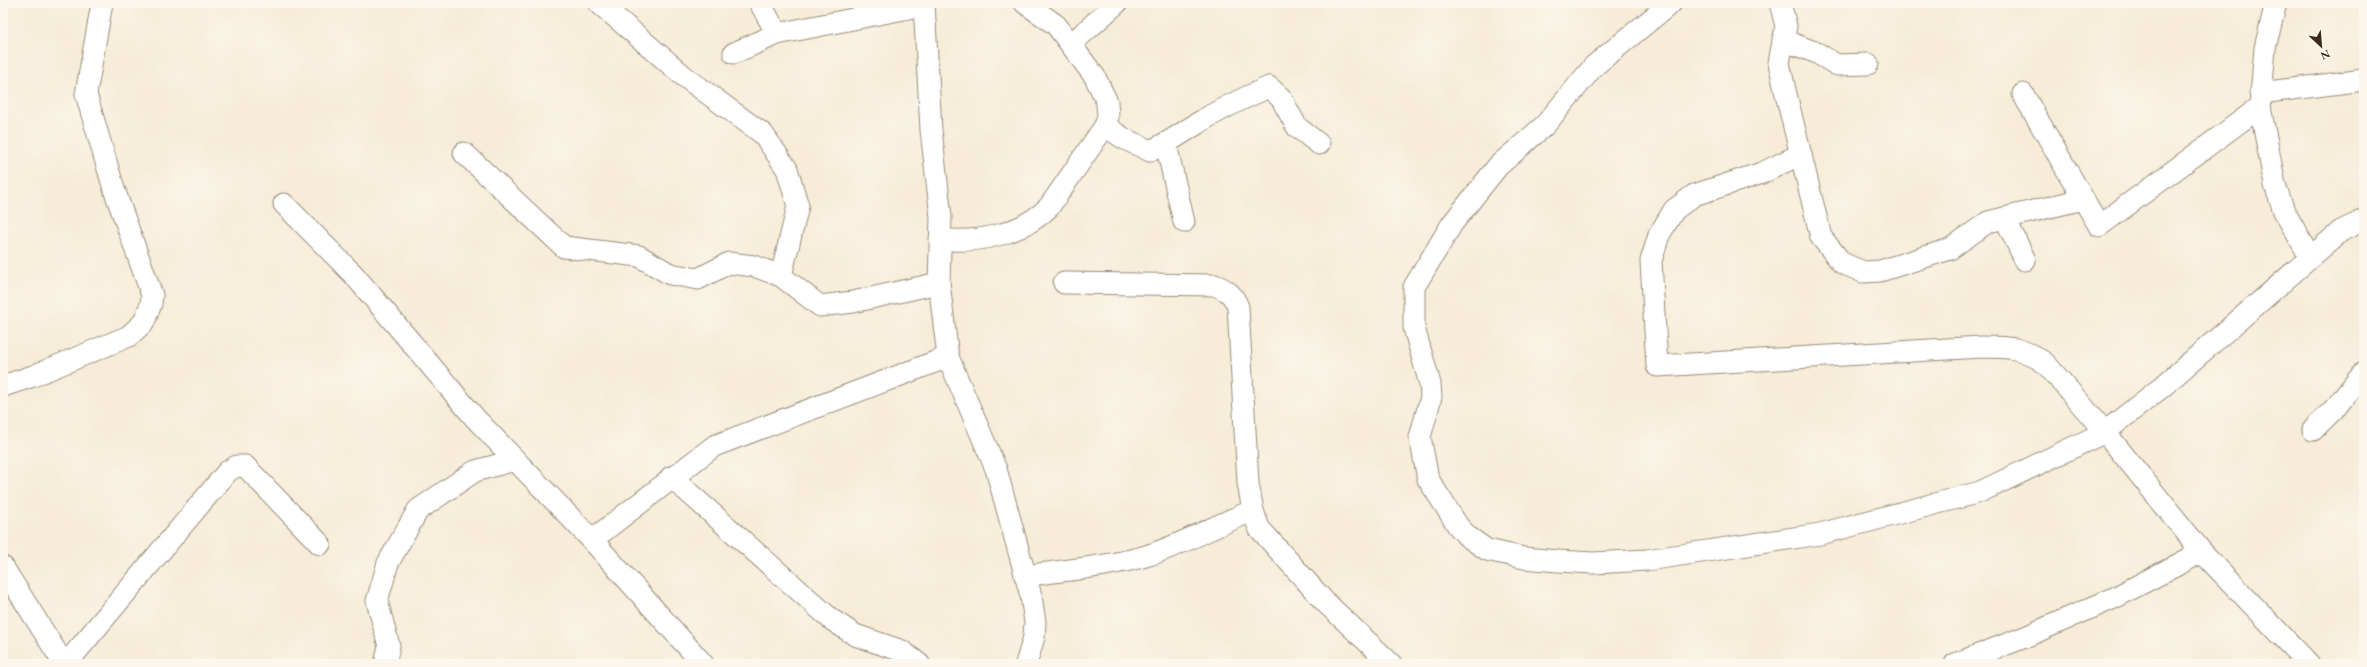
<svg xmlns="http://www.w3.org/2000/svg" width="2367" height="667" viewBox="0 0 2367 667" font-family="'EB Garamond',serif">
  <rect width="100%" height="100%" fill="#fbf7ec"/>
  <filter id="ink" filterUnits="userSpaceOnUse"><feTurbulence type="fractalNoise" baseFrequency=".025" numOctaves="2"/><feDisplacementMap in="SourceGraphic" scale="8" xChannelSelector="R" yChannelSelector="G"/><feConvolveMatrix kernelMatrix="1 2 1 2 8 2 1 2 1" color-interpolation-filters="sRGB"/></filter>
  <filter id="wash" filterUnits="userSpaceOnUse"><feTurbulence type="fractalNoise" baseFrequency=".012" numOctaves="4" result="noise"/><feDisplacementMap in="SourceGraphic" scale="16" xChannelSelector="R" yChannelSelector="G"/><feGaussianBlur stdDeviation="0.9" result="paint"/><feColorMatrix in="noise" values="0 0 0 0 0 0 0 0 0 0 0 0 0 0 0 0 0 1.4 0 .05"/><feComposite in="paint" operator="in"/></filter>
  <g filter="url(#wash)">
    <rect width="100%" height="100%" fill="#f6ecd7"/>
  </g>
  <g filter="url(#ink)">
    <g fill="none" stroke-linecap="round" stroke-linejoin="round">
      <g stroke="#988b7a" stroke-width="23">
        <g id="minor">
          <polyline points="599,3 685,77 763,134 787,169 798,206 781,276"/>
          <polyline points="760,3 777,34"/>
          <polyline points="924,3 931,130 941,217 939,283 948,357 996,469 1031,596 1035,622 1034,637 1026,664"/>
          <polyline points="1671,3 1594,66 1545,125 1498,166 1452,224 1414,287 1414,328 1430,384 1431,397 1420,437 1428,479 1458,526 1467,536 1487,550 1524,558 1558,561 1593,563 1647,560 1820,534 1980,492 2105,432 2162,387 2341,231 2364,220"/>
          <polyline points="1780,3 1786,26 1779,63 1785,90 1821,237 1842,263 1863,272 1880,271 1950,249 1988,222 2083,199"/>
          <polyline points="2276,3 2265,48 2260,107 2275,185 2284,211 2310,257"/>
          <polyline points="1783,40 1817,53 1837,65 1868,64"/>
          <polyline points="1071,44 1117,3"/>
          <polyline points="734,53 777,34 924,5"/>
          <polyline points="2260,93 2364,80"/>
          <polyline points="2023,94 2099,226 2260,107"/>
          <path d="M 1105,126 L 1123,138 L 1150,151 C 1169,143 1183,132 1200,122 C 1222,108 1246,97 1269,87 L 1281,98 L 1297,127 L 1319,144"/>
          <polyline points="1166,144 1184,222"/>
          <polyline points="464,153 564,247 639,256 670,274 698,279 729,263 754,266 781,276 820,306 853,302 939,283"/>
          <path d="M 1801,154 L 1762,173 L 1694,195 L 1674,210 L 1659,235 L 1651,261 L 1657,366 L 1981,347 C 2009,347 2023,347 2046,364 L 2105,432 L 2202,552 L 2309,664"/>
          <polyline points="284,204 354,275 475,418 592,540 703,664"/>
          <polyline points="2005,218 2025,260"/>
          <path d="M 940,239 C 977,244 1022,234 1049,207 L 1105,126 L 1108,117 L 1107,102 L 1095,77 L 1056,25 L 1025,3"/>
          <path d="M 1064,283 L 1215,285 C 1227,290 1233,294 1238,307 L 1248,483 L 1253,511 L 1259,528 L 1324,601 L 1391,664"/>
          <polyline points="3,386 33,376 129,336 144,322 151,304 152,295 114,189 86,94 102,3"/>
          <polyline points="2313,430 2336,407 2364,372"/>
          <polyline points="671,477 832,620 855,635 902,651 919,664"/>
          <polyline points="592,540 714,446 948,357"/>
          <polyline points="3,567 64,664"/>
          <path d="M 1025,576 C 1065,570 1107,567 1146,556 C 1183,545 1216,524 1253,511"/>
          <polyline points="66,664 228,471 237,466 245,466 320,544"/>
          <polyline points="385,664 389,646 377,601 388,563 418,510 475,471 515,460"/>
          <polyline points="1955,664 2025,637 2114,598 2202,552"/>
        </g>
      </g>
      <use href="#minor" stroke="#fff" stroke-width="21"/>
    </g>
  </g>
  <rect width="2367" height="667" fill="none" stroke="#fbf7ec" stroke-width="16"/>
  <g transform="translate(2321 46) rotate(154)" stroke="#fbf7ec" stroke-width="3" paint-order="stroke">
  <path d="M0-3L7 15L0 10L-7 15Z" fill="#3b2a1e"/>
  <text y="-6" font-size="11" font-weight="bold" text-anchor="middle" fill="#3b2a1e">N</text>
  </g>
</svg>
